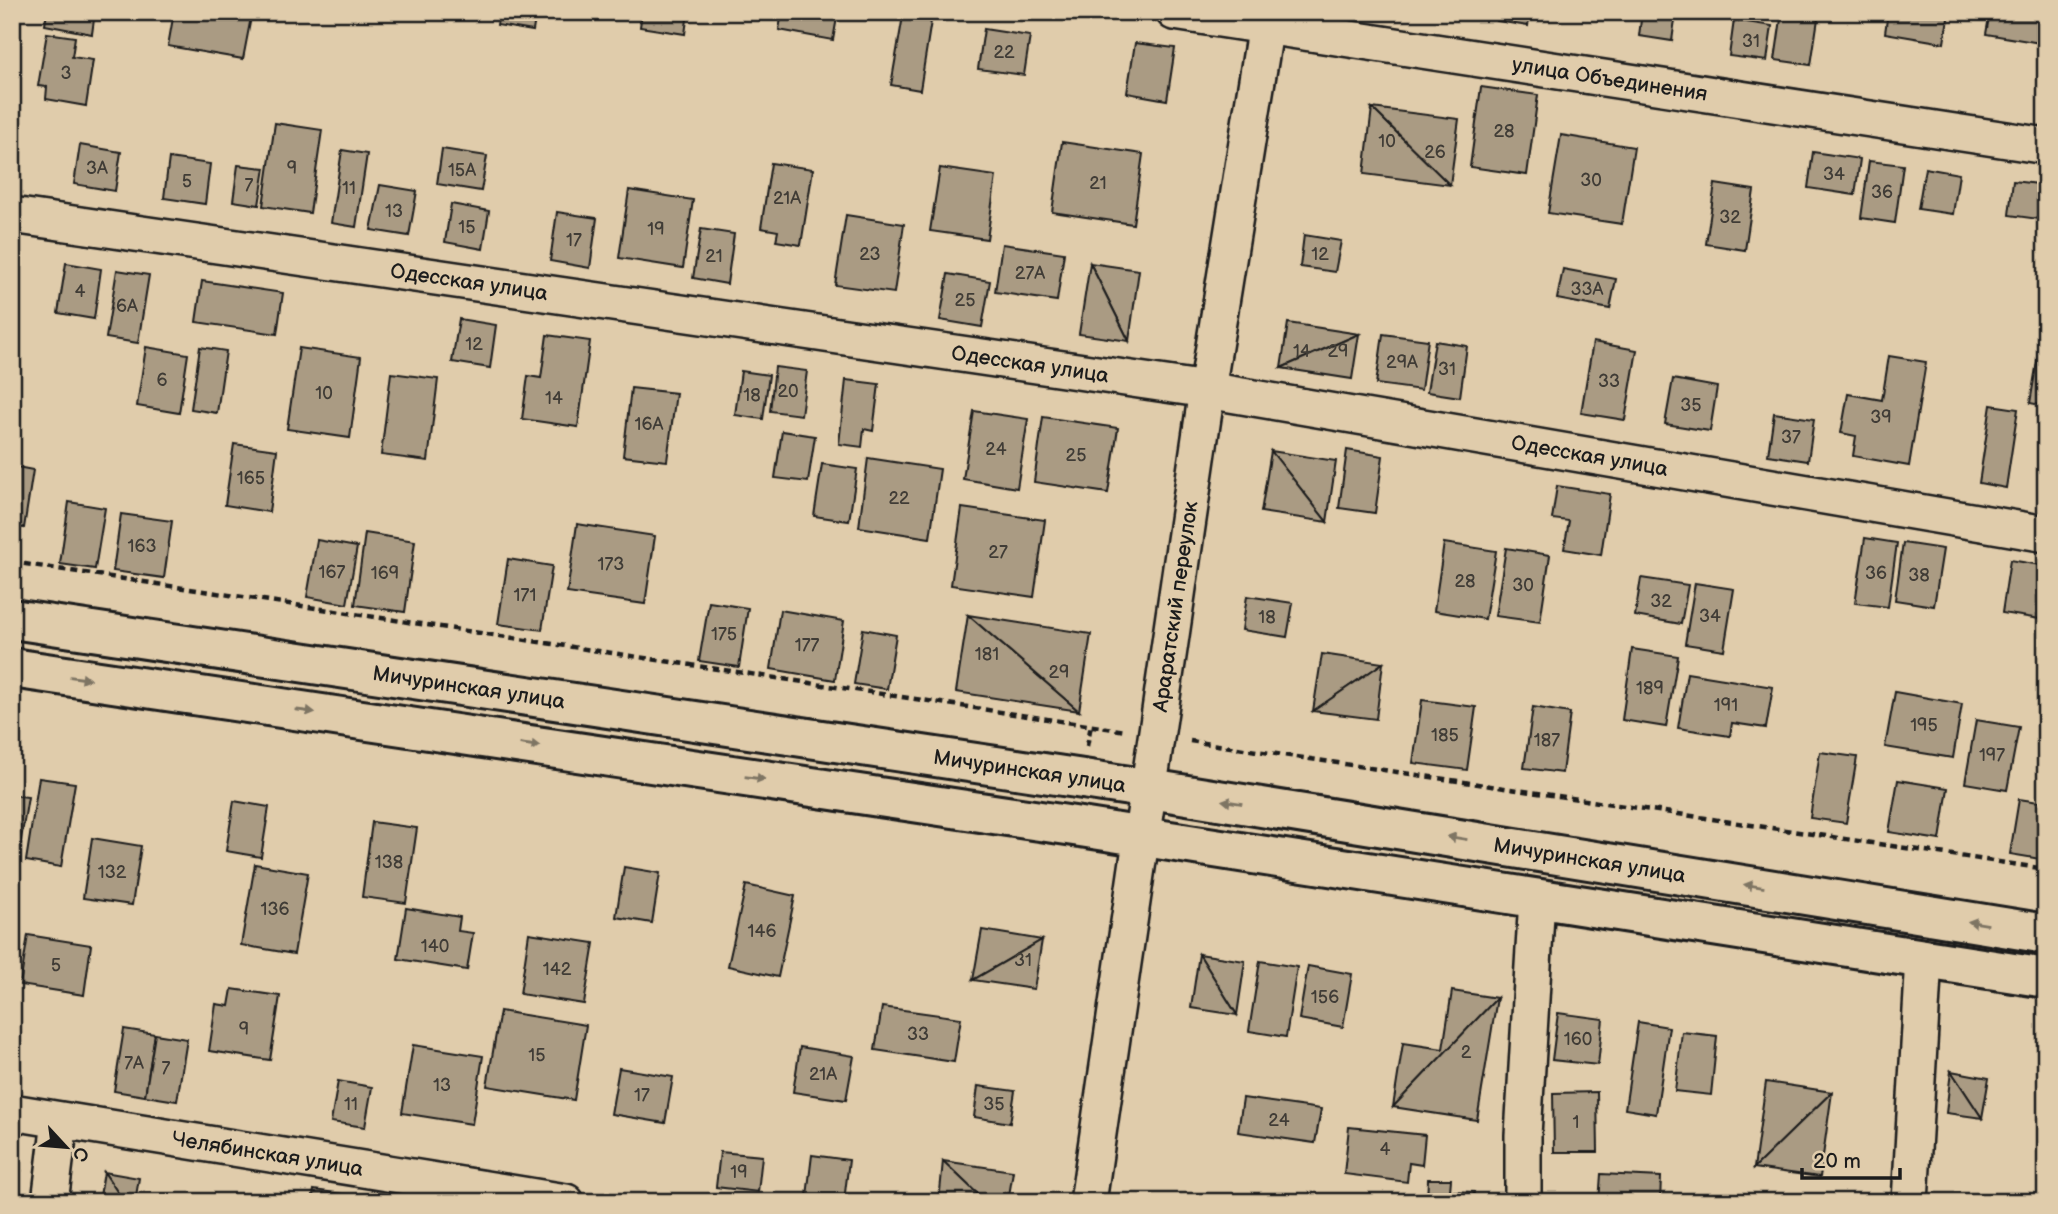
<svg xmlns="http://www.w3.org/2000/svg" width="2058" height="1214" viewBox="0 0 2058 1214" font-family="'Balsamiq Sans',sans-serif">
  <rect width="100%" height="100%" fill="#e0ccab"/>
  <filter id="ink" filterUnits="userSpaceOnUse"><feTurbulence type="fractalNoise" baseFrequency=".0143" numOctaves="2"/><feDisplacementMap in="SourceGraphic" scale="14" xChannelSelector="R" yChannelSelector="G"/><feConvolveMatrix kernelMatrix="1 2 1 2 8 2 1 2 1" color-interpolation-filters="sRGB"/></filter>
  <g filter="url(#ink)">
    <g fill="#aa9b83" stroke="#1c1c1c" stroke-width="2">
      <polygon points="47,12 95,12 92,34 45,25"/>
      <polygon points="174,12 252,12 243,59 168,46"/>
      <polygon points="499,12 536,12 533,31 497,25"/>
      <polygon points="642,12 688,12 685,34 640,27"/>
      <polygon points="782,12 798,14 798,12 838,12 833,40 779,30"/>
      <polygon points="1498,12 1530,12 1528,26 1497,21"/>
      <polygon points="1642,12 1676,12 1672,41 1639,36"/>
      <polygon points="1782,12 1819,12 1811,65 1775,60"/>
      <polygon points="1888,12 1949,12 1944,43 1885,33"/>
      <polygon points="1990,12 2046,12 2046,44 1986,34"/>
      <polygon points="903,16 931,21 920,90 891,85"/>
      <polygon points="1734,20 1772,26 1767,61 1729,56"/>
      <polygon points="984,29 1030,36 1024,75 978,69"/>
      <polygon points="47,33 75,37 72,57 93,60 86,106 46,99 47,87 38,86"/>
      <polygon points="1135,43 1175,48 1167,100 1127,93"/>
      <polygon points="1481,87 1538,95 1527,175 1470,167"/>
      <polygon points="1372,108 1450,185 1364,174"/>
      <polygon points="1372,108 1459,119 1450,185"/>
      <polygon points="275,123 322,130 310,213 263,206"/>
      <polygon points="1561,135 1634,147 1622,224 1548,213"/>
      <polygon points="1062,142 1143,154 1133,224 1052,212"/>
      <polygon points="80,145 121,152 115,191 74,184"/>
      <polygon points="442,149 487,156 481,191 437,184"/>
      <polygon points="342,150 367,154 356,227 331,223"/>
      <polygon points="1813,152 1860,159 1855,195 1808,188"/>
      <polygon points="169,158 210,164 205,204 164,198"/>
      <polygon points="1869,161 1903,165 1895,223 1861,218"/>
      <polygon points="771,163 813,169 801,245 776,241 778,231 761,228"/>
      <polygon points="238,165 265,168 259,205 233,201"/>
      <polygon points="940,168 996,176 987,239 930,231"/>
      <polygon points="1925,168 1959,174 1953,214 1918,209"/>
      <polygon points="2013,181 2046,185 2046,220 2009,215"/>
      <polygon points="1715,184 1754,190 1745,250 1706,244"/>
      <polygon points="380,185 417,191 409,236 371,230"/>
      <polygon points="629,190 693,200 683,268 619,258"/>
      <polygon points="451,204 489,211 483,249 445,242"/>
      <polygon points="557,212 597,218 590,268 550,261"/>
      <polygon points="846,215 904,224 894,293 835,285"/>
      <polygon points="701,229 734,234 727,284 693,278"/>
      <polygon points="1304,235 1341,241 1335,272 1300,267"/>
      <polygon points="1002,244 1064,253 1057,301 995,292"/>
      <polygon points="66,263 101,269 94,319 58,313"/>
      <polygon points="1090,263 1139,270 1129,341"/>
      <polygon points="1090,263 1129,341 1079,334"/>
      <polygon points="1563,269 1616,279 1610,309 1557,299"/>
      <polygon points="117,270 149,275 138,343 106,338"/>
      <polygon points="948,274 990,281 982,327 940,320"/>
      <polygon points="202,281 283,293 277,334 196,322"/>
      <polygon points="459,319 496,325 490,368 452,362"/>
      <polygon points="1288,323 1359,334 1281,368"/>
      <polygon points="2042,332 2046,333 2046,406 2030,403"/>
      <polygon points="1359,334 1352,379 1281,368"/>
      <polygon points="1383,334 1428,340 1421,390 1376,384"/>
      <polygon points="547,335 590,341 578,427 522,419 528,376 541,378"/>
      <polygon points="1435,341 1467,346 1460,397 1427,392"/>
      <polygon points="1593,342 1637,350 1625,420 1581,413"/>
      <polygon points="146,347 188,354 179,413 137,406"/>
      <polygon points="200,347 226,351 217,413 191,409"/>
      <polygon points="299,348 361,357 350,438 287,429"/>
      <polygon points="1889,356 1926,362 1909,466 1853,456 1856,436 1841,433 1848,394 1882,400"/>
      <polygon points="775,367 807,371 801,415 770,411"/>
      <polygon points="741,371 769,375 763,419 735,415"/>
      <polygon points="391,373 438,379 428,461 381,455"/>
      <polygon points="1673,379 1717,387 1710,431 1665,424"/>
      <polygon points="846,380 879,384 873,431 864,429 862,447 839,444"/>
      <polygon points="631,388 676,393 667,461 623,456"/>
      <polygon points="1991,405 2018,409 2006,488 1979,483"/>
      <polygon points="974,411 1028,419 1017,488 963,479"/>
      <polygon points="1774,413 1814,419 1808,461 1768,455"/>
      <polygon points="1043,417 1118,428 1108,493 1034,482"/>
      <polygon points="782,431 815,436 808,482 775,478"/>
      <polygon points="234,444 277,450 269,512 225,505"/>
      <polygon points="1347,450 1383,456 1375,513 1339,508"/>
      <polygon points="1271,451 1336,461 1327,522"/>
      <polygon points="1271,451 1327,522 1261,512"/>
      <polygon points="868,458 940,469 930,538 859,527"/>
      <polygon points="822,464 857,469 849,521 814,516"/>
      <polygon points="12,466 33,470 24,528 12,526"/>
      <polygon points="1557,486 1610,494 1601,555 1564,549 1569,521 1552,519"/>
      <polygon points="69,502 105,508 95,569 60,564"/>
      <polygon points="962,508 1045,520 1034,597 951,585"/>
      <polygon points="121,514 172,521 164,578 113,571"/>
      <polygon points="577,524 655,536 645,604 567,593"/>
      <polygon points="365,533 415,541 405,612 355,605"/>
      <polygon points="1865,538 1897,543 1888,607 1855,603"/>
      <polygon points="317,540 357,547 347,604 307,597"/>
      <polygon points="1444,543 1496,551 1485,619 1434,611"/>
      <polygon points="1903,543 1943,549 1934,606 1895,600"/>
      <polygon points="1506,548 1550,555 1540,622 1495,616"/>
      <polygon points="508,559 552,566 542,630 498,624"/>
      <polygon points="2010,560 2046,566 2040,619 2002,613"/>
      <polygon points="1641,578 1688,585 1681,624 1635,616"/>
      <polygon points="1695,583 1734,589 1724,650 1685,644"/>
      <polygon points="1247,596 1293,603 1287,637 1242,630"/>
      <polygon points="709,602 748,608 739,667 699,661"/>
      <polygon points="780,610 844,621 835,680 771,669"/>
      <polygon points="968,615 1079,711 956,692"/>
      <polygon points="968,615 1091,634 1079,711"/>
      <polygon points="863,629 896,635 887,689 854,684"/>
      <polygon points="1632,649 1678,656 1666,727 1622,720"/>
      <polygon points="1322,654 1383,663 1313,711"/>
      <polygon points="1383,663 1376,719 1313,711"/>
      <polygon points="1687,673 1773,687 1766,728 1732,723 1730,736 1678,728"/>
      <polygon points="1895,692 1962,704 1953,758 1885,747"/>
      <polygon points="1422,700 1476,707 1467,770 1413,763"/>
      <polygon points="1533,707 1570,713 1562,773 1524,768"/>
      <polygon points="1976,720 2019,727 2007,790 1965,783"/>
      <polygon points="1820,752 1857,757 1846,823 1810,818"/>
      <polygon points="39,778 75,783 61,867 26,861"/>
      <polygon points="1898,780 1948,788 1940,840 1889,832"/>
      <polygon points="12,795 28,797 19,852 12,851"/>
      <polygon points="2019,799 2046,803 2046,860 2010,854"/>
      <polygon points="234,801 269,807 261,857 226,851"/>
      <polygon points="372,822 417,828 406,903 362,897"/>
      <polygon points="92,838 141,846 132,905 83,898"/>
      <polygon points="255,864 308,873 294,954 241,945"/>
      <polygon points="624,867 660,873 652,923 616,917"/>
      <polygon points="746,885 795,896 778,977 728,966"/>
      <polygon points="406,908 460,917 458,931 473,933 467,970 398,959"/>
      <polygon points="982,930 1042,940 973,980"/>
      <polygon points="529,933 594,943 584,1004 520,994"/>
      <polygon points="28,935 91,945 84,995 20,985"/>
      <polygon points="1042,940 1034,989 973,980"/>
      <polygon points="1199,954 1245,961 1237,1015"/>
      <polygon points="1199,954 1237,1015 1191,1008"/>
      <polygon points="1260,961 1297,967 1286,1037 1249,1031"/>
      <polygon points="1308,966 1352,974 1343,1027 1299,1019"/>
      <polygon points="232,989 280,996 270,1060 209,1051 216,1004 229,1006"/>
      <polygon points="1452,991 1497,998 1393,1107 1403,1043 1443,1049"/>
      <polygon points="1497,998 1477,1120 1393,1107"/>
      <polygon points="882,1007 961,1018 954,1062 875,1050"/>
      <polygon points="500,1011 586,1025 574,1100 487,1086"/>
      <polygon points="1558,1013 1603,1019 1598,1065 1552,1060"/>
      <polygon points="1638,1022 1669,1027 1656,1114 1625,1109"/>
      <polygon points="124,1029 155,1034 145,1096 114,1091"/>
      <polygon points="1682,1032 1717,1036 1711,1095 1675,1091"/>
      <polygon points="155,1034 187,1039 177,1101 145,1096"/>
      <polygon points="413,1045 483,1056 472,1124 402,1113"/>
      <polygon points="800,1047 854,1056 846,1100 793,1092"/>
      <polygon points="619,1068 673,1077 665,1123 611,1114"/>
      <polygon points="1951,1071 1989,1078 1982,1118"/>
      <polygon points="1951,1071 1982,1118 1946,1113"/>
      <polygon points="338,1081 372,1087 365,1127 331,1122"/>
      <polygon points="1766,1082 1832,1092 1754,1168"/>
      <polygon points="978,1086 1015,1091 1010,1123 974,1117"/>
      <polygon points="1597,1092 1598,1152 1554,1152 1553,1093"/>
      <polygon points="1832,1092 1820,1177 1754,1168"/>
      <polygon points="1243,1098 1321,1109 1315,1143 1238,1132"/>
      <polygon points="1349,1127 1425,1135 1422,1165 1409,1163 1407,1182 1344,1174"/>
      <polygon points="720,1152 762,1156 758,1192 716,1187"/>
      <polygon points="812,1155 849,1160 844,1201 807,1196"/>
      <polygon points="943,1161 1013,1171 1008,1202 986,1202"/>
      <polygon points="943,1161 986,1202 939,1202"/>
      <polygon points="21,1172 16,1202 12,1202 12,1179"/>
      <polygon points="104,1172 139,1178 135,1202 124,1202"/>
      <polygon points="104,1172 124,1202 99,1202"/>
      <polygon points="1601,1174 1661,1177 1660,1202 1599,1202"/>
      <polygon points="1428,1179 1451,1179 1450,1191 1474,1192 1473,1202 1427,1202"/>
      <polygon points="314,1190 392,1201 312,1202"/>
      <polygon points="252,1195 289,1201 289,1202 251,1202"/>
    </g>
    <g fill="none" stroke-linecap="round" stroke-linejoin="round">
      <g stroke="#1c1c1c" stroke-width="40">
        <g id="minor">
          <path id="s1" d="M 1174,12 L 2046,146"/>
          <path id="s2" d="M 12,215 L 1207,390 L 2046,534"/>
          <path id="s3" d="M 12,1112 L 566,1202"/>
          <polyline points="50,1202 60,1121"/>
          <path id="s4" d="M 1088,1202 L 1207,390 L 1268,12"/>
          <polyline points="1523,1202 1523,1135 1537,898"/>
          <polyline points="1910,1202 1924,958"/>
        </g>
      </g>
      <g stroke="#1c1c1c" stroke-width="44">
        <g id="major">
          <path id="s5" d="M 12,619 L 1150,789 L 2046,934"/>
          <polyline points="12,668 1074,826 2046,978"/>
        </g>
      </g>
      <g stroke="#1c1c1c" stroke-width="4.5" stroke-dasharray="7 5" stroke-linecap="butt">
        <polyline points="12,562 1126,731"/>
        <polyline points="1190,741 2046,869"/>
        <polyline points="1087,746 1091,725"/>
      </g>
      <use href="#minor" stroke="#e0ccab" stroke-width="35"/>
      <use href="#major" stroke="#e0ccab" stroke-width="38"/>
    </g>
    <defs><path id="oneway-solid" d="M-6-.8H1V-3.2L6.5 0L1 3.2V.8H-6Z" transform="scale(1.75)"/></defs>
    <g fill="#7e7464">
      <use href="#oneway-solid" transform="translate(80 678) rotate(8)"/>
      <use href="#oneway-solid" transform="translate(305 711) rotate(8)"/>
      <use href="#oneway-solid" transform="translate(530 745) rotate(8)"/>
      <use href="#oneway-solid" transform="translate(755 778) rotate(8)"/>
      <use href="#oneway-solid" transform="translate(1232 802) rotate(-171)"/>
      <use href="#oneway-solid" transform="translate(1457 838) rotate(-171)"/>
      <use href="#oneway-solid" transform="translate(1754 886) rotate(-171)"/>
      <use href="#oneway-solid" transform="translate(1978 923) rotate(-171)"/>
    </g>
  </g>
  <g text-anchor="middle" stroke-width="6" stroke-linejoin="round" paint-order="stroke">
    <g font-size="18" fill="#403c36">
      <text x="1751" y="47">31</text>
      <text x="1004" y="58">22</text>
      <text x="66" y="79">3</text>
      <text x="1504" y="137">28</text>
      <text x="1387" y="147">10</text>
      <text x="1435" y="158">26</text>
      <text x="97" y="174">3А</text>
      <text x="292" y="174">9</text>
      <text x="462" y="176">15А</text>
      <text x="1834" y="180">34</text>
      <text x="1591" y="186">30</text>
      <text x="187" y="187">5</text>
      <text x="1098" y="189">21</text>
      <text x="249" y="191">7</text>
      <text x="349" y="194">11</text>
      <text x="1882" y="198">36</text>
      <text x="787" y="204">21А</text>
      <text x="394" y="217">13</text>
      <text x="1730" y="223">32</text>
      <text x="467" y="233">15</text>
      <text x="656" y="235">19</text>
      <text x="574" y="246">17</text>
      <text x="870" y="260">23</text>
      <text x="1320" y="260">12</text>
      <text x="714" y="262">21</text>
      <text x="1030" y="279">27А</text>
      <text x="1587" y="295">33А</text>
      <text x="80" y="297">4</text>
      <text x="965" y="306">25</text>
      <text x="127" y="312">6А</text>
      <text x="474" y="350">12</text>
      <text x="1302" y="357">14</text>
      <text x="1338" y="357">29</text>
      <text x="1402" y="368">29А</text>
      <text x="1447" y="375">31</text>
      <text x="162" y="386">6</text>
      <text x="1609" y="387">33</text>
      <text x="788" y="397">20</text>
      <text x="324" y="399">10</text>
      <text x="752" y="401">18</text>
      <text x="554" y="404">14</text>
      <text x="1691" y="411">35</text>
      <text x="1881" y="423">39</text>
      <text x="649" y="430">16А</text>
      <text x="1791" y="443">37</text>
      <text x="996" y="455">24</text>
      <text x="1076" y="461">25</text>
      <text x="251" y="484">165</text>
      <text x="899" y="504">22</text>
      <text x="142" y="552">163</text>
      <text x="998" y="558">27</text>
      <text x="611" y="570">173</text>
      <text x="332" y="578">167</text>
      <text x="385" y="579">169</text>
      <text x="1876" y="579">36</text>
      <text x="1919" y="581">38</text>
      <text x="1465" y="587">28</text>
      <text x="1523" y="591">30</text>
      <text x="525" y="601">171</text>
      <text x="1661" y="607">32</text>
      <text x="1710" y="622">34</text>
      <text x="1267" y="623">18</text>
      <text x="724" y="640">175</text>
      <text x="807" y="651">177</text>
      <text x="987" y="660">181</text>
      <text x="1059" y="678">29</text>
      <text x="1650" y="694">189</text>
      <text x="1726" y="711">191</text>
      <text x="1924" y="731">195</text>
      <text x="1445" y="741">185</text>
      <text x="1547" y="746">187</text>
      <text x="1992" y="761">197</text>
      <text x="389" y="868">138</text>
      <text x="112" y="878">132</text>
      <text x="275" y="915">136</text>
      <text x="762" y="937">146</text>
      <text x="435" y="952">140</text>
      <text x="1023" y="966">31</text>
      <text x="56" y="971">5</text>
      <text x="557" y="975">142</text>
      <text x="1325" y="1003">156</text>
      <text x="244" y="1035">9</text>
      <text x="918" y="1040">33</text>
      <text x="1578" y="1045">160</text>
      <text x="1466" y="1058">2</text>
      <text x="537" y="1061">15</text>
      <text x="134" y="1069">7А</text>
      <text x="166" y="1074">7</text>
      <text x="823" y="1080">21А</text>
      <text x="442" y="1091">13</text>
      <text x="642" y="1101">17</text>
      <text x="351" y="1110">11</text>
      <text x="994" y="1110">35</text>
      <text x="1279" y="1126">24</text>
      <text x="1576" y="1128">1</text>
      <text x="1385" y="1155">4</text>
      <text x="739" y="1178">19</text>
    </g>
    <g font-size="21" fill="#1c1c1c" stroke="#e0ccab">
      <text dy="7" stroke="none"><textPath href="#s1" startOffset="441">улица Объединения</textPath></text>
      <text dy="7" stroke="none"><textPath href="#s2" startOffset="462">Одесская улица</textPath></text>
      <text dy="7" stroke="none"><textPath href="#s2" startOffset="1029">Одесская улица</textPath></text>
      <text dy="7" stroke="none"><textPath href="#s2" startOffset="1596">Одесская улица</textPath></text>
      <text dy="7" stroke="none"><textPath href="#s4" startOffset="602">Араратский переулок</textPath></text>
      <text dy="7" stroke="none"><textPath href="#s5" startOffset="462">Мичуринская улица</textPath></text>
      <text dy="7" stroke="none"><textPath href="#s5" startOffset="1029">Мичуринская улица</textPath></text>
      <text dy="7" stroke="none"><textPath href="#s5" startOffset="1596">Мичуринская улица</textPath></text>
      <text dy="7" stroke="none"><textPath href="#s3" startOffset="259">Челябинская улица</textPath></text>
    </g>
  </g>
  <rect width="2058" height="1214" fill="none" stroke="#e0ccab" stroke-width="42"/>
  <rect x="21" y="21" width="2016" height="1172" fill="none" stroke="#1c1c1c" stroke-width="2.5" filter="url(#ink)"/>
  <g transform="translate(66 1147) rotate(116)" stroke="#e0ccab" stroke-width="5" paint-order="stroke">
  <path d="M0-5L12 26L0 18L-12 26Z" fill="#1c1c1c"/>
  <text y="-10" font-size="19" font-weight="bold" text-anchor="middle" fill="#1c1c1c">С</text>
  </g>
  <path d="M1802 1168v10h98v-10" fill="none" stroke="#1c1c1c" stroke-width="3.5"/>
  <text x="1813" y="1168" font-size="21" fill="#1c1c1c" stroke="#e0ccab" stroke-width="5" paint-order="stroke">20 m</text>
</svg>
